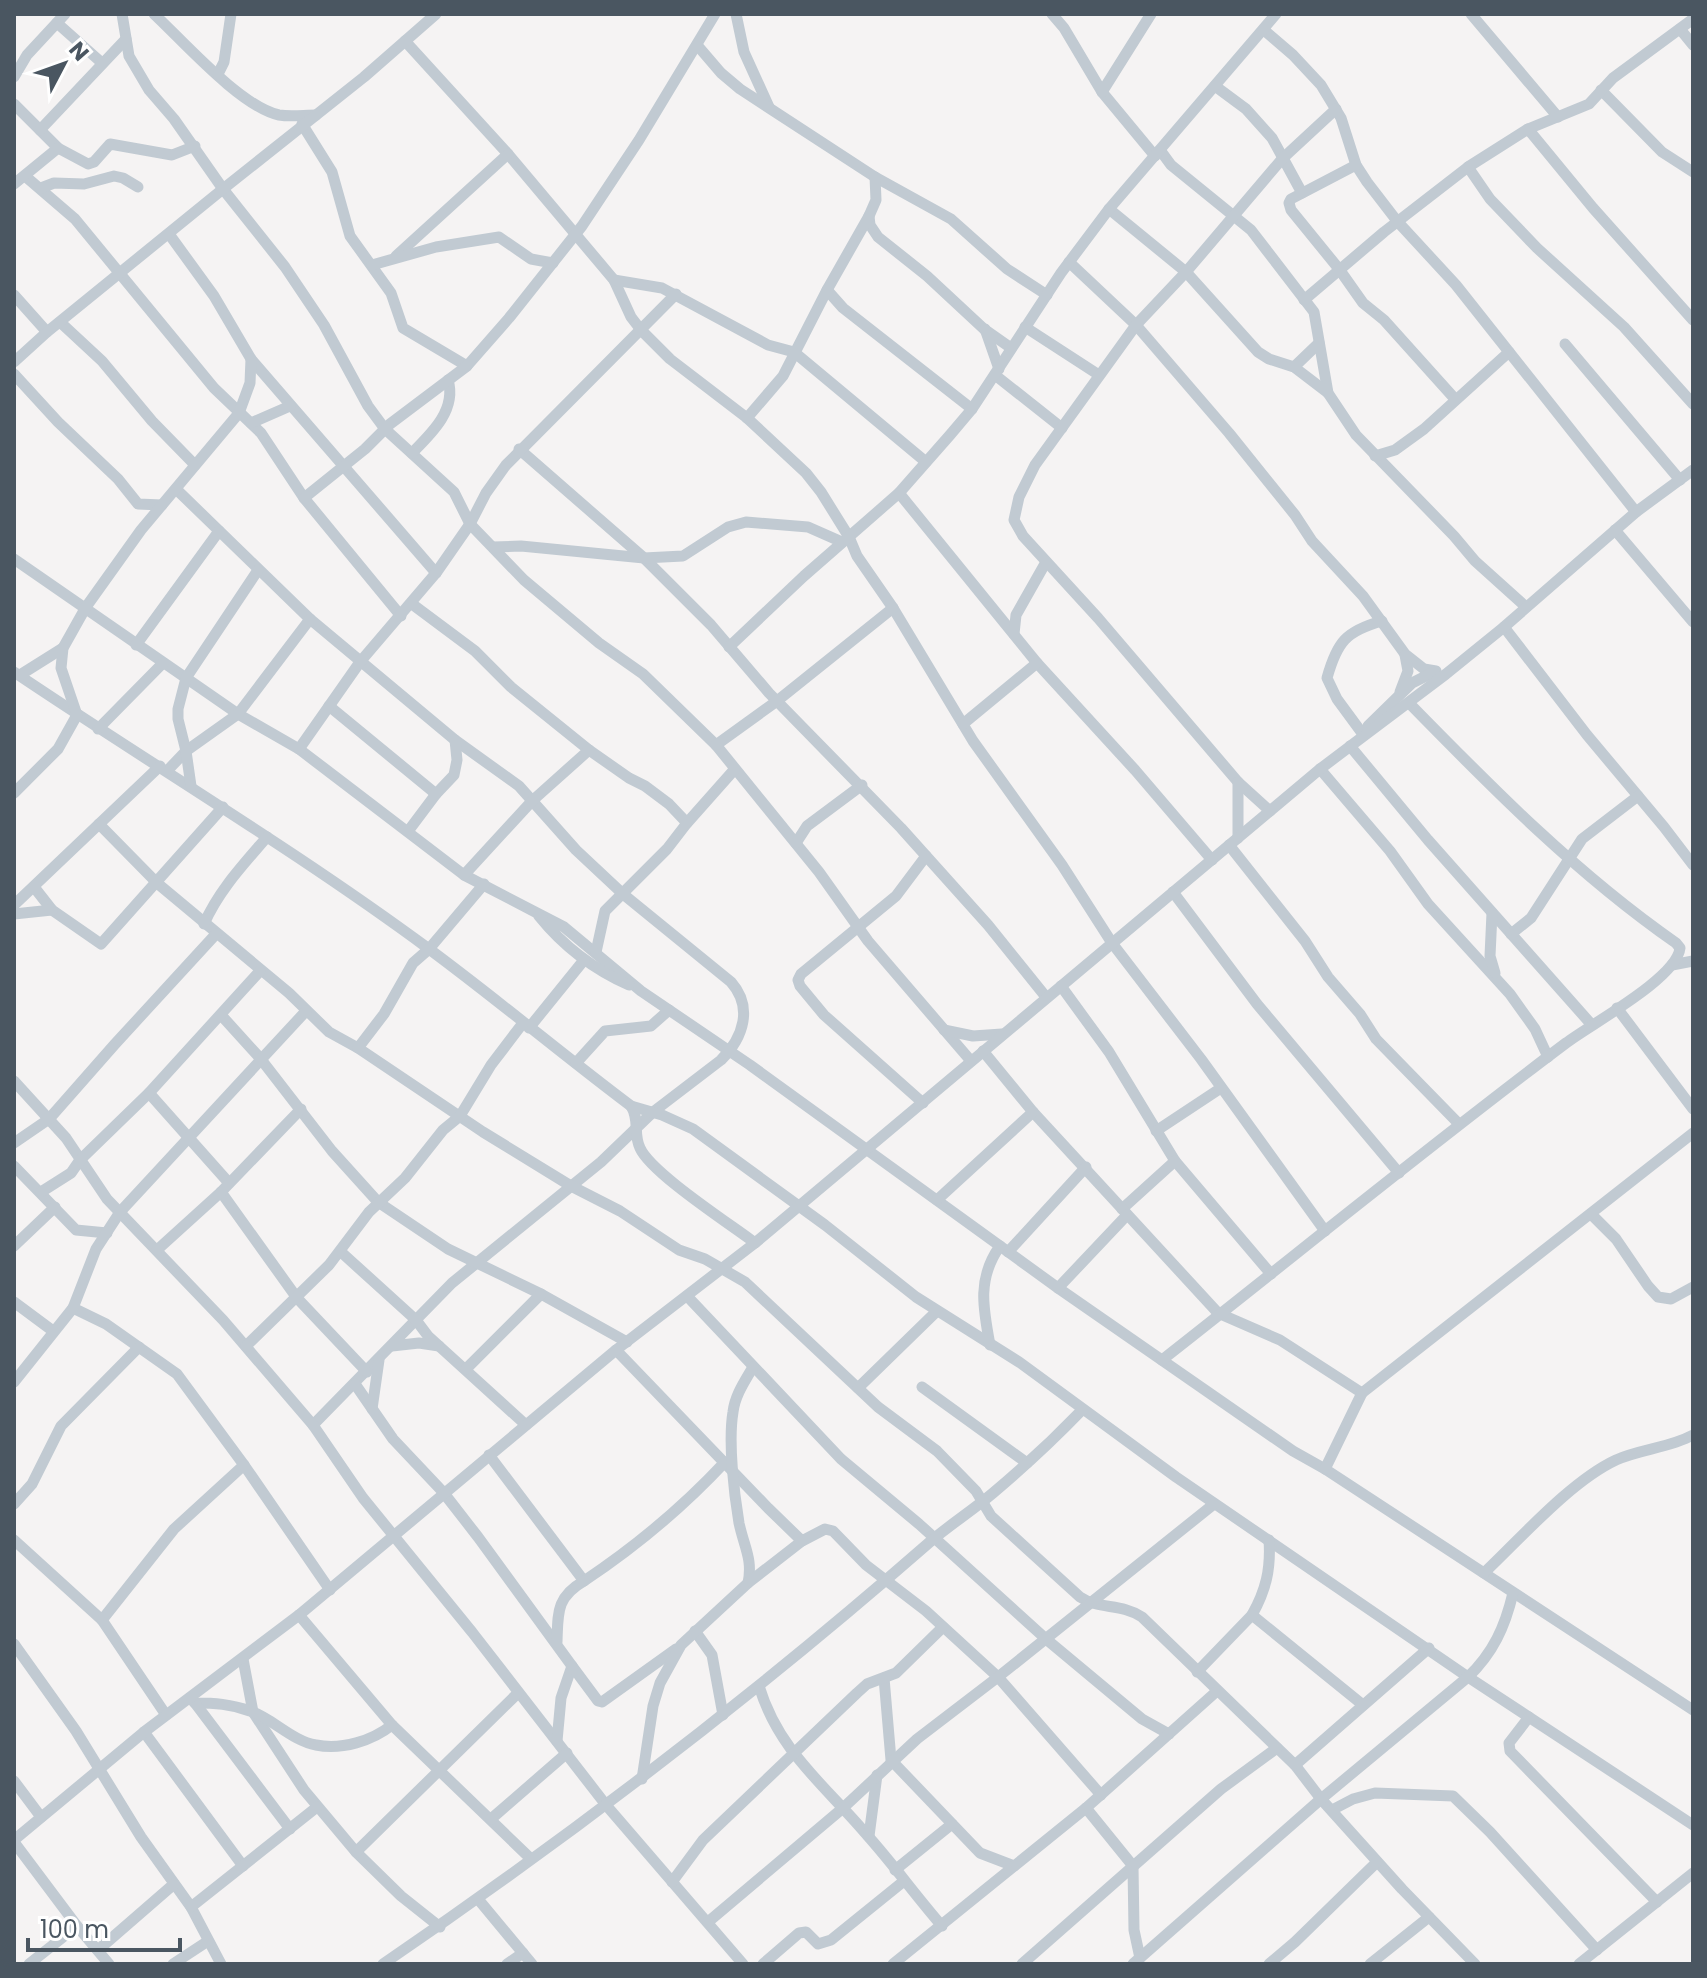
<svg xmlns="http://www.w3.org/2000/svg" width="1707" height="1978" viewBox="0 0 1707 1978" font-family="Poppins,sans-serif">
  <rect width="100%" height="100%" fill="#f5f3f3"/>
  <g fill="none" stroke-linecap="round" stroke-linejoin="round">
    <g stroke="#c1cad2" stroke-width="11">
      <polyline points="122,14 129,56 149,90 174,119 223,189 285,267 324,325 368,406 385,429 454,492 470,524 524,580 599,643 643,674 716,745 819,872 868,941 971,1061"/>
      <path d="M 154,14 C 183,41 241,107 279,115 C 291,117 304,115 316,115"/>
      <polyline points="736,14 744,52 769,107"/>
      <polyline points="1052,14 1064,28 1102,92 1155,156"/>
      <polyline points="1471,14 1558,117"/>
      <polyline points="57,23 102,63"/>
      <polyline points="1680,29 1693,45"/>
      <polyline points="1264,30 1293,55 1321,85 1341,118 1356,165 1367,182 1397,221 1456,285 1636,512"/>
      <polyline points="405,41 508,154 614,280 631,317 641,330 670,359 747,418 806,473 821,492 849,537 857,556 893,608 973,741 1062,865 1112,943 1201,1059 1325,1231"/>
      <polyline points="697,45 721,73 740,89 875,177 951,219 1007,269 1047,295"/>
      <polyline points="218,74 224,62 231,14"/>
      <polyline points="14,77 27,55 65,14"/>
      <polyline points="1215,86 1246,109 1272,138 1302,193"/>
      <polyline points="1601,90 1662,152 1693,172"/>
      <polyline points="1102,92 1151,14"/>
      <polyline points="14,104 58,148 88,164 94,162 110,144 172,155 195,146"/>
      <polyline points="302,124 332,172 350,236 391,293 403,328 467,366"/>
      <polyline points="1528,129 1593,208 1693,320"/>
      <polyline points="40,130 126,39"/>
      <polyline points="1160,150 1171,165 1251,230 1314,312 1328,393 1356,435 1454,536 1475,561 1526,607"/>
      <polyline points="1356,165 1291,199 1289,203 1291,210 1339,269 1363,303 1384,320 1455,399"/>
      <polyline points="1468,167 1490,199 1537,248 1624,327 1693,404"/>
      <polyline points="25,176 75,219 214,388 261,433 304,498 401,616"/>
      <polyline points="14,184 58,148"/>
      <polyline points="41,188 54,183 84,184 114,176 123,178 138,187"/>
      <polyline points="1109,209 1186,272 1258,352 1269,359 1294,367 1328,393"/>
      <polyline points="869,216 870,225 878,237 927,276 984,329 1011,348"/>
      <polyline points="169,234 214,296 251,359 436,573"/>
      <polyline points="396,256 508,154"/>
      <polyline points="1069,262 1136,325 1229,433 1295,515 1312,541 1363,596 1405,654 1424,669 1436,671"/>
      <polyline points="372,265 436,247 499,237 531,259 553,263"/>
      <polyline points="614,280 662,288 768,345 794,352 926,462"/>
      <polyline points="827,290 843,308 972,409"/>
      <polyline points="14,295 47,332"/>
      <polyline points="1304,300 1384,232 1468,167 1528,129 1589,104 1613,78 1693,19"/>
      <polyline points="60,322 102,361 152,421 195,465"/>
      <polyline points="1025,327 1099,375"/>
      <polyline points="985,329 999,369"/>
      <polyline points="1565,344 1680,480"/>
      <polyline points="14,362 47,332 223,189 364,77 436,14"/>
      <polyline points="1294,367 1319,343"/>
      <polyline points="14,374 58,422 118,479 138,504 162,505"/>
      <polyline points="995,375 1062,428"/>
      <polyline points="747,418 783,376 827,290 869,216 876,200 875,177"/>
      <polyline points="251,423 290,406"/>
      <polyline points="519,449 644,558 711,625 769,693 901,828 988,925 1046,997"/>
      <path d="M 412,453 C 431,434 457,410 448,380"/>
      <polyline points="1375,456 1395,450 1424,429 1509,352"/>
      <path d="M 176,489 L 310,619 L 455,740 L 519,786 L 576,850 L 623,894 L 731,982 C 753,1007 744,1037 721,1060 L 653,1112 L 601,1162 L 452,1283 L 313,1425"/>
      <polyline points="899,493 1037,663 1135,770 1212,860"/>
      <polyline points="304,498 365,449 390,424 467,366 509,318 582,226 639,140 715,14"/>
      <polyline points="1615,530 1693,622"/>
      <polyline points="493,547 521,546 644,558 683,556 728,527 746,522 808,527 842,542"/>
      <polyline points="14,559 238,714 299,749 464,875 564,927 641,991 750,1065 1058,1288 1293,1451 1325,1469 1693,1710"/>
      <polyline points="412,604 475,651 511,687 589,750 629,778 645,786 669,804 687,823"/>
      <polyline points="1504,627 1587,735 1664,827 1693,865"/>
      <polyline points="1014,634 1016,615 1046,562"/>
      <polyline points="136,645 219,531"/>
      <polyline points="729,647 804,576 899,493 950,435 972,409 1061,273 1109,209 1276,14"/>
      <path d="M 14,672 C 152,765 295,850 429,949 C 498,1000 563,1055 631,1106 L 662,1115 L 693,1129 L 825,1225 L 916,1297 L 1019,1362 L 1176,1477 L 1468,1677 L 1693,1825"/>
      <polyline points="20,675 63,648"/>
      <polyline points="1400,692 1408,671 1405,655"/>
      <polyline points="329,706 436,794"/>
      <polyline points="963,724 1037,663"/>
      <polyline points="1368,726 1412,683 1434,672"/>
      <polyline points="98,729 163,663"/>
      <path d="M 1362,733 L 1337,699 L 1327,678 C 1337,642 1346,631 1382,621"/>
      <polyline points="716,745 777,701 893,608"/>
      <polyline points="1350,746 1428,840 1591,1024"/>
      <polyline points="299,749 360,662 436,573 470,524 486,493 506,465 676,294"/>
      <polyline points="1320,769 1390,851 1428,904 1510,994 1535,1029 1548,1057"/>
      <polyline points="167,771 186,751 238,714 310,619"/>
      <polyline points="191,786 186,751 178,719 178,709 186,678 258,570"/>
      <polyline points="14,793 58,749 77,715 61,668 63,648 86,607 141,530 239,413 250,383 251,359"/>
      <polyline points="1270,811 1238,782 1098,618 1023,536 1014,520 1019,497 1035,465 1136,325 1186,272 1282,159 1336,109"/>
      <path d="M 99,824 L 157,883 L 289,993 L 329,1032 L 358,1048 L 483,1132 L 571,1186 L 620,1211 L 679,1250 L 705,1259 L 745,1282 L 878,1407 L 937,1451 L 976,1491 L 991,1516 L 1080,1597 C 1099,1610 1121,1603 1142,1617 L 1295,1765 L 1321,1799 L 1402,1889 L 1475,1964"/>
      <polyline points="409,830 436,794 454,775 457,760 455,740"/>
      <polyline points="1238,838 1238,782"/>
      <polyline points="796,843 807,826 862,785"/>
      <polyline points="1229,845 1305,941 1328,977 1360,1014 1376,1039 1459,1124"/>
      <polyline points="464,875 532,801 589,750"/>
      <polyline points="34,887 52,910 101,944 223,807"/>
      <polyline points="1173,892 1257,1004 1399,1173"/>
      <polyline points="14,905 160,766"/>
      <polyline points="1492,913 1490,956 1495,973"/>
      <polyline points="14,914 52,910"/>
      <path d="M 539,916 C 564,947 593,969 629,985"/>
      <path d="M 204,924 C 219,890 243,865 267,837"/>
      <polyline points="1511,934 1531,918 1582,839 1638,796"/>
      <polyline points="596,952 605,911 667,849 687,823 734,770"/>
      <polyline points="1672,965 1693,961"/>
      <polyline points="1061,986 1109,1052 1175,1161 1122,1209"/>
      <polyline points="1617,1008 1693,1109"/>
      <polyline points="221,1015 260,1058 332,1151 378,1202 448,1249 541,1294 627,1342"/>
      <polyline points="529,1028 584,960"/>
      <polyline points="944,1030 973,1036 1002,1034"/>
      <polyline points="358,1048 384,1014 413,963 429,949 484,884"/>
      <polyline points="983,1051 1033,1112 1218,1313 1280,1340 1362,1393 1325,1469"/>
      <polyline points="576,1063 605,1031 651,1026 669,1010"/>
      <polyline points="14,1081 66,1138 107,1199 223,1320 313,1425 363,1498 472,1632 606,1805 743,1964"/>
      <polyline points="149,1093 229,1183"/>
      <polyline points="923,1103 824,1015 800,986 798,980 801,974 896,896 926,856"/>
      <path d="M 631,1106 C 640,1120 633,1134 640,1148 C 651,1173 730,1224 755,1243"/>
      <polyline points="1156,1131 1221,1088"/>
      <polyline points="14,1143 49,1119 115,1044 216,934"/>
      <polyline points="1175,1161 1271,1274"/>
      <polyline points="14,1166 76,1230 107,1233"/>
      <polyline points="41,1192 71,1173 80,1160 149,1093 260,971"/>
      <polyline points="221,1192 297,1298 367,1372"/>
      <polyline points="937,1200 1033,1112"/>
      <polyline points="1591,1214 1616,1239 1648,1286 1658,1297 1671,1299 1693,1287"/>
      <polyline points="14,1246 55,1207"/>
      <polyline points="157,1250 221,1192 301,1109"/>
      <polyline points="341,1252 416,1320 428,1336 526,1425"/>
      <polyline points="1008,1252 1086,1167"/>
      <polyline points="1058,1288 1127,1215"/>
      <polyline points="687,1296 841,1459 919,1524 1046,1639 1142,1719 1169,1734"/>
      <polyline points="14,1302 53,1331"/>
      <polyline points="73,1308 106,1324 177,1374 244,1465 330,1590"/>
      <path d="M 990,1345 C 983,1308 977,1278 1000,1246"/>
      <polyline points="246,1346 329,1265 369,1212 405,1178 443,1130 460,1116 491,1065 523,1023"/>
      <polyline points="392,1346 419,1343 439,1346"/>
      <polyline points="616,1350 768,1508 802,1541"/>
      <path d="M 1162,1360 C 1297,1254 1429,1146 1566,1043 C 1591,1024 1677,978 1680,948 L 1676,943 C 1577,874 1493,789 1409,703"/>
      <polyline points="466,1369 541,1294"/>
      <polyline points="14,1382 73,1308 96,1249 120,1212 306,1011"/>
      <polyline points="355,1384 393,1439 443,1492 478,1537 572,1666 561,1698 557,1741"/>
      <polyline points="922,1387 1027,1463"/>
      <polyline points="858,1388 937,1311"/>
      <polyline points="1362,1393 1693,1133"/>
      <polyline points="372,1409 379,1360"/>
      <path d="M 489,1455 L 584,1581 C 635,1547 683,1507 725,1462"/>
      <polyline points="14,1504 32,1484 61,1426 139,1347"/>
      <polyline points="14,1540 102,1620 166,1715"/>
      <path d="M 1484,1573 C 1521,1538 1571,1481 1616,1460 C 1641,1449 1669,1448 1693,1435"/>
      <path d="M 748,1583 C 753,1559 744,1547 739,1523 C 734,1493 728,1442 733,1412 C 735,1395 745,1381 753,1367"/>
      <polyline points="299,1615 392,1725 530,1858"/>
      <polyline points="1252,1615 1363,1705"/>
      <polyline points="102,1620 174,1529 244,1465"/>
      <polyline points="695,1631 712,1655 723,1715"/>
      <path d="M 557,1642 C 558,1613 556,1597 584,1581"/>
      <polyline points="14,1644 76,1731 141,1837 191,1907 221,1964"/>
      <polyline points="243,1659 253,1712 304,1790 356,1852 401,1896 440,1927"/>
      <polyline points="572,1666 598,1701 602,1702 676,1649"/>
      <path d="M 1197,1672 L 1252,1615 C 1266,1590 1271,1569 1269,1540"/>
      <polyline points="884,1678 891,1760 980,1853 1014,1866"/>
      <path d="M 759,1686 C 779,1752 825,1785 867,1835 C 893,1864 916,1896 942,1926"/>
      <path d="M 190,1698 L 195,1703 C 214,1703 231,1704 250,1711 C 272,1718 292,1741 316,1745 C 342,1750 372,1741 392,1725"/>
      <polyline points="195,1703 290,1829"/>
      <polyline points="1529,1717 1509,1743 1510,1751 1657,1902"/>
      <polyline points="144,1732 243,1866"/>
      <polyline points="1295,1765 1429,1648"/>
      <polyline points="642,1779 653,1706 660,1683 681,1645 748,1583 802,1541 825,1529 833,1531 866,1565 926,1611 998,1677 1101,1795"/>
      <polyline points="14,1781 41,1817"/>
      <polyline points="1086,1808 1133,1866 1134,1930 1140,1958"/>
      <polyline points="1332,1810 1353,1799 1375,1793 1453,1796 1490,1832 1597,1950"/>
      <polyline points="491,1819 567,1753"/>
      <polyline points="869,1836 877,1775"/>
      <polyline points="14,1840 144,1732 299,1615 616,1350 755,1243 1320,769 1446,674 1504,627 1636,512 1693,470"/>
      <polyline points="14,1842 77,1926 109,1964"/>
      <polyline points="356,1852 518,1693"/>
      <polyline points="895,1870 952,1824"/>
      <polyline points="672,1882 703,1840 857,1693 867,1684 896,1673 943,1627"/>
      <polyline points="478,1899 532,1964"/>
      <polyline points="191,1907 317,1807"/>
      <polyline points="708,1922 843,1808 917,1739 998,1677 1214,1504"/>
      <polyline points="98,1950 174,1884"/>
      <polyline points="29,1964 77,1926"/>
      <polyline points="173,1964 208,1941"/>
      <path d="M 383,1964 C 574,1834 757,1693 931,1541 C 951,1524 973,1510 993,1493 C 1024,1467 1054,1439 1082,1410"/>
      <polyline points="507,1964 523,1953"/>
      <polyline points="763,1964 799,1933 806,1932 818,1944 831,1940 904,1881"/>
      <polyline points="893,1964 1086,1808 1217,1691"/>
      <polyline points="1022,1964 1221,1789 1277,1748"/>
      <path d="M 1133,1964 L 1321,1799 L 1468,1677 C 1493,1653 1505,1627 1513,1593"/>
      <polyline points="1269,1964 1295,1942 1377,1862"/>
      <polyline points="1370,1964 1429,1917"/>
      <polyline points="1579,1964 1693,1873"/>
    </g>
  </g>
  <rect width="1707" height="1978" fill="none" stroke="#4a5661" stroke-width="32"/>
  <g transform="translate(64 64) rotate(49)" stroke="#ffffff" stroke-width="6" paint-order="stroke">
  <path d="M0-6L14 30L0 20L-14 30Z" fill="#4a5661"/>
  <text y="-12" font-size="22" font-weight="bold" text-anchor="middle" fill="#4a5661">N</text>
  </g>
  <path d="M28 1938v12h152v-12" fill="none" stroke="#4a5661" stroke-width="4"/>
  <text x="40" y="1938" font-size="24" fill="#4a5661" stroke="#ffffff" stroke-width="6" paint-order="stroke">100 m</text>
</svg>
